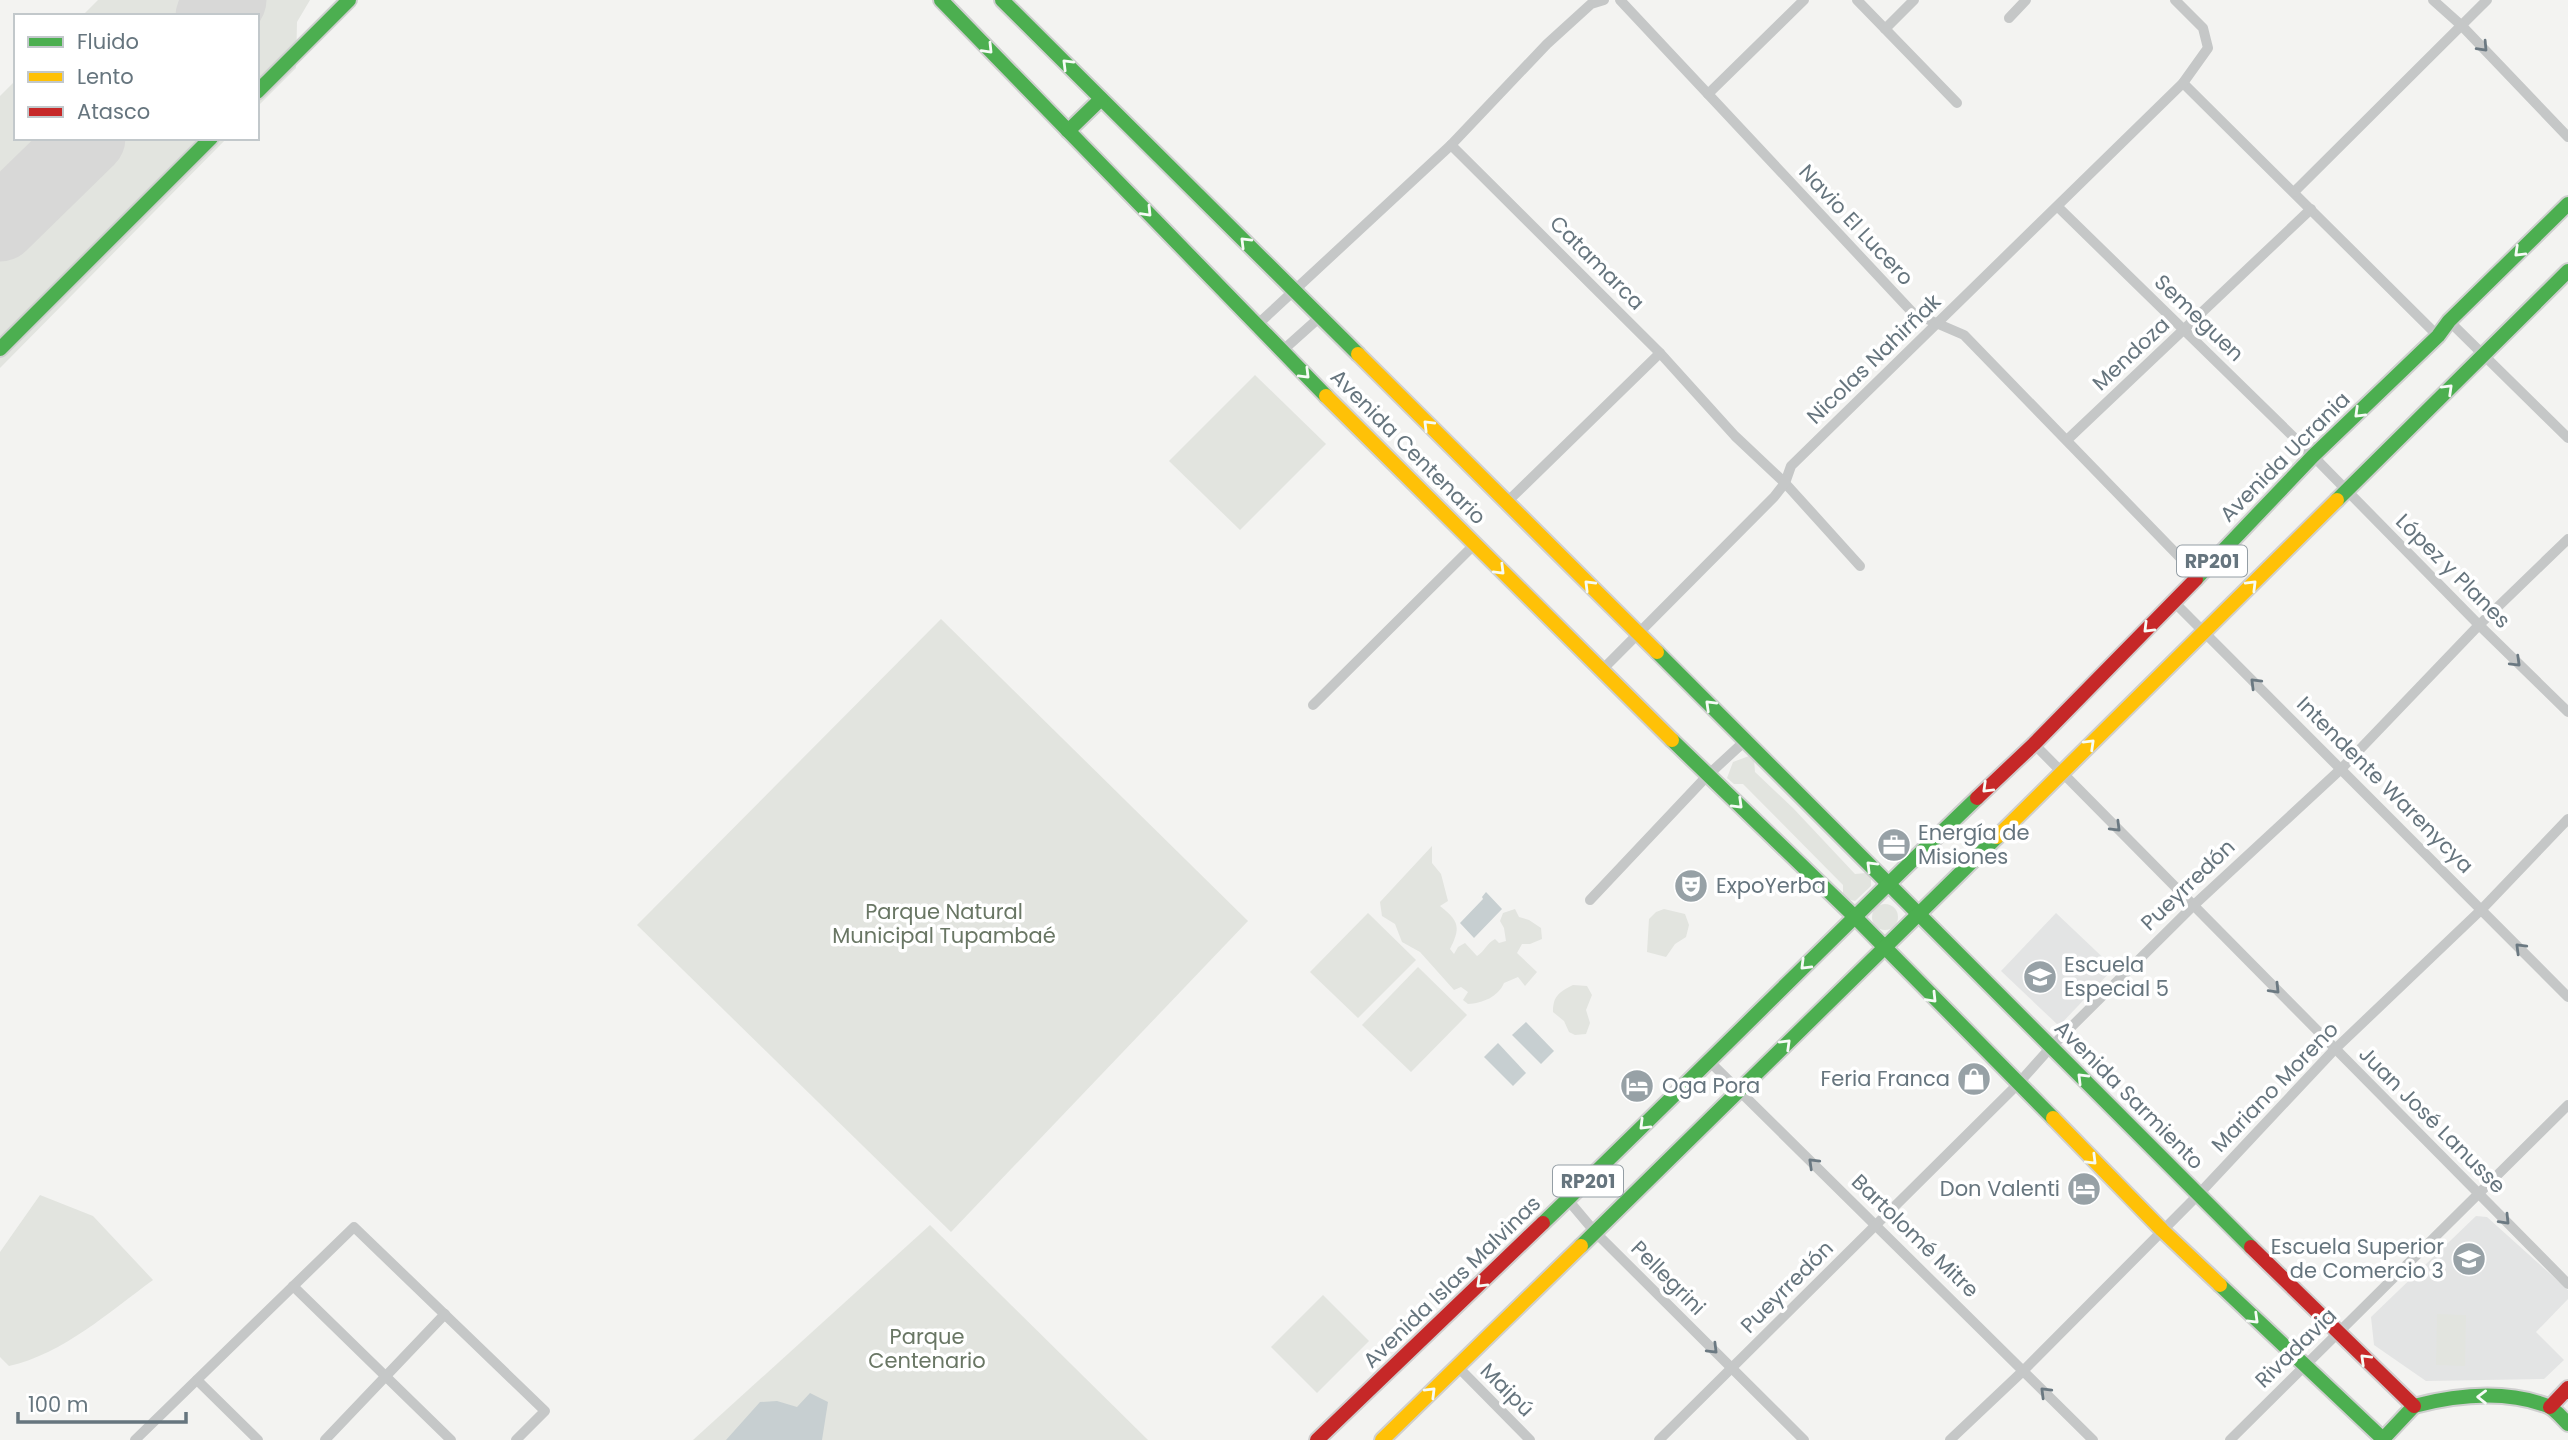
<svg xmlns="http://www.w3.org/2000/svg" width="2568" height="1440" viewBox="0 0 2568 1440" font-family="Poppins,sans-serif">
  <rect width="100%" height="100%" fill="#f3f3f1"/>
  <g fill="#e3e4e4">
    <polygon points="2056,913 2114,968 2059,1026 2001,971"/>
    <polygon points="2476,1216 2487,1217 2568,1290 2568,1299 2536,1332 2564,1360 2544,1379 2426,1381 2374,1345 2371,1317"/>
  </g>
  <g fill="#e2e4df">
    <polygon points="98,0 310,0 297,22 296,68 257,107 257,16 82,16"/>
    <polygon points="16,80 16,138 227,138 0,368 0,96"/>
    <polygon points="1255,375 1326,444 1240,530 1169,461"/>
    <polygon points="941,619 1248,921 951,1232 637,925"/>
    <polygon points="1749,756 1754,759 1755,772 1793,808 1855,874 1866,873 1871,879 1871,886 1855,901 1847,899 1843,895 1843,885 1743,784 1734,784 1727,778 1733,762"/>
    <path d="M 1432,846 L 1432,863 L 1441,874 L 1448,901 L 1440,906 C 1459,921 1461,927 1450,949 L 1454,954 L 1458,947 L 1465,943 L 1477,956 C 1485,951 1486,944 1495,939 L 1499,943 L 1506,941 L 1504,928 L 1500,921 L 1503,913 L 1515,909 L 1519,917 L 1529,920 L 1541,928 L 1542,939 L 1530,944 L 1522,944 L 1517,953 L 1537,972 L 1525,986 L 1518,977 L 1504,983 C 1498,997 1483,1003 1468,1004 L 1463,1000 L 1468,992 L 1461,987 L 1454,990 L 1420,952 L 1402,942 L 1395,924 L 1382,916 L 1380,902 Z"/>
    <circle cx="1885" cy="917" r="13"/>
    <polygon points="1664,909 1685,914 1689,925 1686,937 1675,944 1666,957 1647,952 1649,919 1656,912"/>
    <polygon points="1368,913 1416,960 1358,1018 1310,972"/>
    <polygon points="1418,967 1467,1015 1411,1072 1362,1025"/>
    <path d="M 1573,985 L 1587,986 L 1592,995 L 1586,1010 L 1590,1023 L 1586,1034 L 1575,1035 L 1569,1032 L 1564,1021 L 1553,1012 C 1553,996 1559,992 1573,985 Z"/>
    <path d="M 40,1195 L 93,1216 L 153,1280 C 109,1312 63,1354 9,1366 L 0,1357 L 0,1252 Z"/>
    <polygon points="930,1225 1148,1440 693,1440"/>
    <polygon points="1323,1295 1369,1341 1317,1393 1271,1347"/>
    <polygon points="2437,1314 2466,1315 2465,1366 2436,1365"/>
  </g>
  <g fill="#c7cfd1">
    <polygon points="1486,892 1502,909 1474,938 1460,923 1483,899 1482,897"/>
    <polygon points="1526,1022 1554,1051 1541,1064 1512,1035"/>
    <polygon points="1498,1043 1526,1073 1513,1086 1484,1057"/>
    <polygon points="810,1393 828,1402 822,1440 726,1440 760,1402 777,1401 797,1407"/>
  </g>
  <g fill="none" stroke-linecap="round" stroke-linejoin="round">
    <g stroke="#d8d8d7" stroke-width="75">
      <polyline points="213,16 229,0"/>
      <polyline points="0,224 88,138"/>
    </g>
    <g stroke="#cfcfcf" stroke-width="18">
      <g id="fast">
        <polyline points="941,0 1326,396"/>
        <polyline points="1002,0 1358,354"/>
        <polyline points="257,92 349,0"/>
        <polyline points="1068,131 1101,99"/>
        <polyline points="0,349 211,138"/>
        <polyline points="2337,500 2568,271"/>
        <polyline points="2196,579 2313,456 2438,336 2449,321 2568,204"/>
        <polyline points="1657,652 2251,1247"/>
        <polyline points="1672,740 1854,916 2053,1118"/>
        <path d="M 1543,1223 C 1689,1083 1831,938 1977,798"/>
        <polyline points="1581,1246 1997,837"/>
        <polyline points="2220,1285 2383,1439"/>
        <path d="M 2414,1406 C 2456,1395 2506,1390 2548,1406 C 2555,1409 2562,1418 2568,1424"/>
        <polyline points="2383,1439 2414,1406"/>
      </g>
    </g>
    <g stroke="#cfcfcf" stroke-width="18">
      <g id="slow">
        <polyline points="1358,354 1657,652"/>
        <polyline points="1326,396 1672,740"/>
        <polyline points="1997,837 2337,500"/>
        <polyline points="2053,1118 2162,1230 2220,1285"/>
        <polyline points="1382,1440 1581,1246"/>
      </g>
    </g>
    <g stroke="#cfcfcf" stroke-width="18">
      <g id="jam">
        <polyline points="1977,798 2034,744 2196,579"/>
        <polyline points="2251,1247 2414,1406"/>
        <polyline points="2550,1407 2568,1388"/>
        <polyline points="1317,1440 1543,1223"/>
      </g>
    </g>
    <g stroke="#c5c7c7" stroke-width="10">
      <polyline points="1604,0 1591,4 1547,44 1451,145 1660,353 1735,436 1785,483 1860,566"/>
      <polyline points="1620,0 1913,313 1964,335 2197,575"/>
      <polyline points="1857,0 1957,103"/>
      <polyline points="2433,0 2462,26 2568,137"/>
      <polyline points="2009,18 2026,0"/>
      <polyline points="1885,29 1914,0"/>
      <polyline points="2183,83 2438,336"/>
      <polyline points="1708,94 1804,0"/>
      <polyline points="2294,192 2487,0"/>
      <polyline points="2058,207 2313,456 2479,625 2568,712"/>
      <polyline points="2449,321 2568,438"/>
      <polyline points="1257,325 1451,145"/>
      <polyline points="1282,351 1320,317"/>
      <polyline points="2067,440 2311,209"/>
      <polyline points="1506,503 1660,353"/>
      <polyline points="2174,602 2568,997"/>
      <polyline points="1601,671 1774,497 1785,483 1791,466 2183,83 2208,48 2203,28 2175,0"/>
      <polyline points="1313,705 1475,544"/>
      <polyline points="2034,744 2568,1284"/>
      <polyline points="1590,900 1708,775 1746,740"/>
      <polyline points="1709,1061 2093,1440"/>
      <polyline points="1568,1200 1595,1232 1804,1440"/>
      <polyline points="293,1286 451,1440"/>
      <polyline points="1457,1366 1530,1440"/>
      <polyline points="197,1380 258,1440"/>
      <polyline points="135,1440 354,1227 545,1411 516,1440"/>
      <polyline points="325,1440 445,1314"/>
      <polyline points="1659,1440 2017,1085 2051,1047 2194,905 2341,769 2479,625 2568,539"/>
      <polyline points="1950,1440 2024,1370 2198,1195 2334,1050 2482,909 2568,819"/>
      <polyline points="2230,1440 2568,1105"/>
    </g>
    <use href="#fast" stroke="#4caf50" stroke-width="14"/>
    <use href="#slow" stroke="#ffc107" stroke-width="14"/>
    <use href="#jam" stroke="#c62828" stroke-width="14"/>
  </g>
  <defs><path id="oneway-chevron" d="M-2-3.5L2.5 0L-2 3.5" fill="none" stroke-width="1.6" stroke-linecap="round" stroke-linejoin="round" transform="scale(1.75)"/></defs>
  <g stroke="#6b7982">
    <use href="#oneway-chevron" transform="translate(2483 47) rotate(47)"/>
    <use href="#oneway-chevron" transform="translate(2516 662) rotate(44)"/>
    <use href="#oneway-chevron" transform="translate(2255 683) rotate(-135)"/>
    <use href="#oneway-chevron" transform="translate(2116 827) rotate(45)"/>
    <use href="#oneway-chevron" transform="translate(2520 948) rotate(-135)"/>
    <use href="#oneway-chevron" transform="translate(2275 989) rotate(46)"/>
    <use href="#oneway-chevron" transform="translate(1813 1163) rotate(-136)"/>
    <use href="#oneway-chevron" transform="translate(2505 1220) rotate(46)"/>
    <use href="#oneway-chevron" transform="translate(1713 1349) rotate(45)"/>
    <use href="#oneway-chevron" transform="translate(2045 1392) rotate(-135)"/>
  </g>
  <g stroke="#f6fbf6">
    <use href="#oneway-chevron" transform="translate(988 49) rotate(46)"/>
    <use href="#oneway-chevron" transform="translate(1067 64) rotate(-135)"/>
    <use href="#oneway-chevron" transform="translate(1147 212) rotate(46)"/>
    <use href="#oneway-chevron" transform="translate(1245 242) rotate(-135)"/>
    <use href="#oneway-chevron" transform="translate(2519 252) rotate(136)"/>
    <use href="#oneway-chevron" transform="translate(1305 374) rotate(45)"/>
    <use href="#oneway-chevron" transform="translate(2448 389) rotate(-44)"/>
    <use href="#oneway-chevron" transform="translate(2359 413) rotate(136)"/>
    <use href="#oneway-chevron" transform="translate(1428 425) rotate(-135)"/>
    <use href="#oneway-chevron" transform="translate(1500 570) rotate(45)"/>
    <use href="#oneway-chevron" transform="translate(1589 585) rotate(-135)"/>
    <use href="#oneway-chevron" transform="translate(2252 585) rotate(-45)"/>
    <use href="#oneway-chevron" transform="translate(2148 628) rotate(135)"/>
    <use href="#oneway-chevron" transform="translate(1710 705) rotate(-136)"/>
    <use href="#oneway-chevron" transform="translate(2090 744) rotate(-44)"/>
    <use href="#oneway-chevron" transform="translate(1987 788) rotate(136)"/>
    <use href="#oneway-chevron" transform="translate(1738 804) rotate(44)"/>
    <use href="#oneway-chevron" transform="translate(1871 866) rotate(-135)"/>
    <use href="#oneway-chevron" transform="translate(1805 965) rotate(135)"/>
    <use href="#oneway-chevron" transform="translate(1932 998) rotate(46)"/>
    <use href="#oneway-chevron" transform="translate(1786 1044) rotate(-44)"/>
    <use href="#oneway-chevron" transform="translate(2082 1078) rotate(-135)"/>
    <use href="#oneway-chevron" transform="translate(1644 1125) rotate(135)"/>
    <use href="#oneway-chevron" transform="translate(2092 1160) rotate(45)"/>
    <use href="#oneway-chevron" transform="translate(1481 1283) rotate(136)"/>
    <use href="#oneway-chevron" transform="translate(2254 1319) rotate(44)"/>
    <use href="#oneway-chevron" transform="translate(2365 1359) rotate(-136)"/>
    <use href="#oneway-chevron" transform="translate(1431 1392) rotate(-45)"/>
    <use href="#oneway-chevron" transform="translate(2482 1397) rotate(-179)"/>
  </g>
  <defs>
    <g id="office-disc" transform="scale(1.75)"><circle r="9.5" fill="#97a1a6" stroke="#fff"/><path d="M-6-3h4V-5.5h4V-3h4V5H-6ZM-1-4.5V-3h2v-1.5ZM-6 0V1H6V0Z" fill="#fff"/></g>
    <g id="theatre-disc" transform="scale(1.75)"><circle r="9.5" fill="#97a1a6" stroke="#fff"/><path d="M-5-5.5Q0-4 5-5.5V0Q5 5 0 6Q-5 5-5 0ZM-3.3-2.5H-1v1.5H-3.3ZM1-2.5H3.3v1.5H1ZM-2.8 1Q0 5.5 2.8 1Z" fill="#fff"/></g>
    <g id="school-disc" transform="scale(1.75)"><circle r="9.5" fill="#97a1a6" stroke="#fff"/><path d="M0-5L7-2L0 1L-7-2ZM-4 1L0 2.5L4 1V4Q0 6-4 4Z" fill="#fff"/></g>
    <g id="shop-disc" transform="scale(1.75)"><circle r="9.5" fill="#97a1a6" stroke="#fff"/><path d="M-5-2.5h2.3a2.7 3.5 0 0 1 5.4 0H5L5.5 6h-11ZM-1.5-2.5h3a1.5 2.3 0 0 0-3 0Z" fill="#fff"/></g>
    <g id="hotel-disc" transform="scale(1.75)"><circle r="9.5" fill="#97a1a6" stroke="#fff"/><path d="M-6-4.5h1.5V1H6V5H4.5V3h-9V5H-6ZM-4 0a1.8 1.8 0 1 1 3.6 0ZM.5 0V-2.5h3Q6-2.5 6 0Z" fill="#fff"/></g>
  </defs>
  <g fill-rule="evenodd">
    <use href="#office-disc" x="1894" y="845"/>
    <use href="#theatre-disc" x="1691" y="886"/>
    <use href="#school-disc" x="2040" y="977"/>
    <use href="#shop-disc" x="1974" y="1079"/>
    <use href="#hotel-disc" x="1637" y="1086"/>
    <use href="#hotel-disc" x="2084" y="1189"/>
    <use href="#school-disc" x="2469" y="1259"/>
  </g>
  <g text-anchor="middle" stroke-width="7" stroke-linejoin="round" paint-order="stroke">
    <g fill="#fff" stroke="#949ea5" stroke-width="2">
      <rect x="2177" y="545.5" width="70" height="31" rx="5"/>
      <rect x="1553" y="1165.5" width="70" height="31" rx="5"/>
    </g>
    <g font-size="19" font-weight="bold" fill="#66757e">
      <text x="2212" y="568">RP201</text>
      <text x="1588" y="1188">RP201</text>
    </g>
    <g font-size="21" fill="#66757e" stroke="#fff">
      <text transform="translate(1856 225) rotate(47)" y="7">Navio El Lucero</text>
      <text transform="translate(1597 263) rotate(45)" y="7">Catamarca</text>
      <text transform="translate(2199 318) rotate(44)" y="7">Semeguen</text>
      <text transform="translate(2131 354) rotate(-43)" y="7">Mendoza</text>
      <text transform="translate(1874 359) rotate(-44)" y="7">Nicolas Nahirñak</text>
      <text transform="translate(1408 447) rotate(45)" y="7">Avenida Centenario</text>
      <text transform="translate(2285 457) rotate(-45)" y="7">Avenida Ucrania</text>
      <text transform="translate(2453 571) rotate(45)" y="7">López y Planes</text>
      <text transform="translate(2385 785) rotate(45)" y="7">Intendente Warenycya</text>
      <text transform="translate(2188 885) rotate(-44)" y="7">Pueyrredón</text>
      <text transform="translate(2275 1087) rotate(-46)" y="7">Mariano Moreno</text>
      <text transform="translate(2129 1095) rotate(45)" y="7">Avenida Sarmiento</text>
      <text transform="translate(2432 1120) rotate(45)" y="7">Juan José Lanusse</text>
      <text transform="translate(1915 1236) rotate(44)" y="7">Bartolomé Mitre</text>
      <text transform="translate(1668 1278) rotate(45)" y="7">Pellegrini</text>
      <text transform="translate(1452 1282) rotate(-44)" y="7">Avenida Islas Malvinas</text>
      <text transform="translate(1787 1287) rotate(-45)" y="7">Pueyrredón</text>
      <text transform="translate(2296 1348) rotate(-44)" y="7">Rivadavia</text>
      <text transform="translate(1507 1390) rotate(45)" y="7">Maipú</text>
    </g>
    <g font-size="21" fill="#66757e" stroke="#fff" text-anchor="start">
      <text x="1918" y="840">Energía de<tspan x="1918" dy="24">Misiones</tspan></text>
      <text x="1716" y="893">ExpoYerba</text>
      <text x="2064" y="972">Escuela<tspan x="2064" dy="24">Especial 5</tspan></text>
      <text x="1950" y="1086" text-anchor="end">Feria Franca</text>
      <text x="1662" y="1093">Oga Pora</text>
      <text x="2060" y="1196" text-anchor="end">Don Valenti</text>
      <text x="2444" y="1254" text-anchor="end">Escuela Superior<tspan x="2444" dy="24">de Comercio 3</tspan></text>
    </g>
    <g font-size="21" fill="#697664" stroke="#fff">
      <text x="944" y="919">Parque Natural<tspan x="944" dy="24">Municipal Tupambaé</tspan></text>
      <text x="927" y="1344">Parque<tspan x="927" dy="24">Centenario</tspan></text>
    </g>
  </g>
  <rect x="14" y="14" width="245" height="126" fill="#ffffff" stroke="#c2c8cb" stroke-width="2"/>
  <rect x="28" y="37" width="35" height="10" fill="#4caf50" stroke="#c2c8cb" stroke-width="2"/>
  <text x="77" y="49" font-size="21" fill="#66757e">Fluido</text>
  <rect x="28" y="72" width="35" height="10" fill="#ffc107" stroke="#c2c8cb" stroke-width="2"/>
  <text x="77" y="84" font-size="21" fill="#66757e">Lento</text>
  <rect x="28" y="107" width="35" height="10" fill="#c62828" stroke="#c2c8cb" stroke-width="2"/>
  <text x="77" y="119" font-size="21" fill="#66757e">Atasco</text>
  <path d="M18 1412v10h168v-10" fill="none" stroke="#66757e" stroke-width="3.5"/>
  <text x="28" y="1412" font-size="21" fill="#66757e" stroke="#ffffff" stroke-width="5" paint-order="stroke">100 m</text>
</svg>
